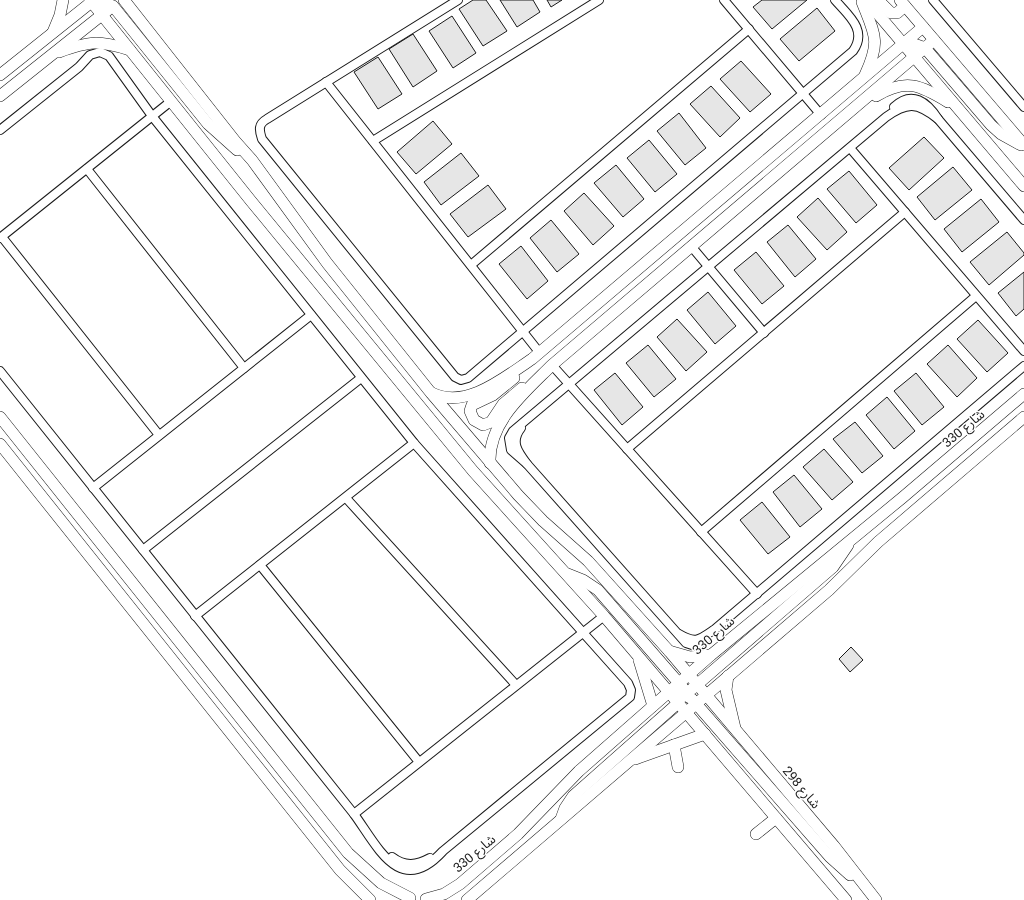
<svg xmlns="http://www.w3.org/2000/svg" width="1024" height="900" viewBox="0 0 1024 900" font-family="Roboto,'Noto Sans Arabic',sans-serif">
  <rect width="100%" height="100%" fill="#fff"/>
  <g fill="#e6e6e6" stroke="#1a1a1a">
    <polygon points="473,0 486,0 507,31 483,46 459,9"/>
    <polygon points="500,0 533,0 540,12 517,27"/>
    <polygon points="547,0 562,0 551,7"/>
    <polygon points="762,0 807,0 772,29 753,7"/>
    <polygon points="817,8 835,31 799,61 780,39"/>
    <polygon points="452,16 476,53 453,68 429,31"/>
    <polygon points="413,34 437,71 413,87 389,49"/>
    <polygon points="378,57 402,94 378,109 354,72"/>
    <polygon points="741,61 771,94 750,112 720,79"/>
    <polygon points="711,86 740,118 720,137 690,104"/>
    <polygon points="679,113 706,148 685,165 657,131"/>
    <polygon points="433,121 452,144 416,174 397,152"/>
    <polygon points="924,137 944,158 909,190 889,168"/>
    <polygon points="649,140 677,174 655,192 627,158"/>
    <polygon points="461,153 479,176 441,205 424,182"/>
    <polygon points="616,165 644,199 623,217 594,183"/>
    <polygon points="953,167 972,190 935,220 917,197"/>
    <polygon points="849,171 877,205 856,223 827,189"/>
    <polygon points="488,185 506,209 468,237 450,214"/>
    <polygon points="584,193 614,226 593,245 564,211"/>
    <polygon points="818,198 847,232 827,250 797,217"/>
    <polygon points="981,199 999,222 962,252 944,229"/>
    <polygon points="551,220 579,254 557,272 530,238"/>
    <polygon points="788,225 816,259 795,277 767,242"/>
    <polygon points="1007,232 1024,253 1024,255 989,285 970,262"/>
    <polygon points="521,246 548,281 527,299 499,264"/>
    <polygon points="756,252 784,286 762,304 734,270"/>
    <polygon points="1024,272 1024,309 1016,316 998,293"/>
    <polygon points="708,292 736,326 715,344 687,310"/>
    <polygon points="677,319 707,352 686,371 657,337"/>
    <polygon points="978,320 1008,353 987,372 957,339"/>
    <polygon points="648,345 676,379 654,397 626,363"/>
    <polygon points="948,345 977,378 957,397 927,364"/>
    <polygon points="615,373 643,407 622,425 594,390"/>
    <polygon points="916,373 944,407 922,425 894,391"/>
    <polygon points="887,397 915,431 894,449 866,415"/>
    <polygon points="855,422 883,456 862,473 833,439"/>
    <polygon points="824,449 853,482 832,500 803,467"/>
    <polygon points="794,475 822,509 800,527 773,492"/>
    <polygon points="762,502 790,537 768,554 740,520"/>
    <polygon points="851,647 863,660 850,672 839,659"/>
  </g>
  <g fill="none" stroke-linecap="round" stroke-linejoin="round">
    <g stroke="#1a1a1a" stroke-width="10">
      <g id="minor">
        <path d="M 458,0 L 267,119 C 258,124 259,130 262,139 L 455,377 L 461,380 L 468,378 L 853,51 C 868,30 848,15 835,0"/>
        <polyline points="724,0 821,115"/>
        <polyline points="933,0 1024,107"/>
        <polyline points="326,82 539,352"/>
        <path d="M 894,107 C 912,90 927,102 938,119 L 1024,220"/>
        <path d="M 0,130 L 79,67 L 90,55 L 100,52 L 109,56 L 152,116 L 414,443 L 628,683 L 631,690 L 630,697 L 443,851 C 400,898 378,847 354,814 L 0,371"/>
        <polyline points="373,141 599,0"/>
        <polyline points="850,148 1024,351"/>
        <polyline points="87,169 244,368"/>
        <polyline points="2,237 159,435"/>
        <polyline points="0,238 170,102"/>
        <polyline points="691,246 764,333"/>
        <polyline points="471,265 749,29"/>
        <polyline points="552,365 757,594"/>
        <path d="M 521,428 C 510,442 518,452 527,464 L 686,643 L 695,646 L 705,641"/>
        <polyline points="627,449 905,212"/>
        <path d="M 527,464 L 511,450 L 509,438 L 513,431 L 886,117 C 907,102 917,102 938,119"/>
        <polyline points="93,488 311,315"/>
        <polyline points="346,498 516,685"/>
        <polyline points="701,532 976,296"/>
        <polyline points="143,550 361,378"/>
        <polyline points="260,565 419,762"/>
        <polyline points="195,616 414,443"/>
        <path d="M 679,634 C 696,644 699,640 715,629 L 1024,366"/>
        <polyline points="354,814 604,616"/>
        <path d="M 392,857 C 405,867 417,865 430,858"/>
      </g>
    </g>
    <g stroke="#1a1a1a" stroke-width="12">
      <g id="tertiary">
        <polyline points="90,0 251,201 473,471 604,616 846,900"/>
        <polyline points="124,0 235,141 252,160 327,263 431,393 518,495 543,521 588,561 669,651 834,846 876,900"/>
        <polyline points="866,0 1024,186"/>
        <polyline points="878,0 891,13 897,13 905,6"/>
        <polyline points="900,0 1024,145"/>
        <polyline points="91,2 102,2 113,6 208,124 237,150"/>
        <path d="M 862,2 C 875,35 881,41 865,75"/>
        <polyline points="53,32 60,15 63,0"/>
        <polyline points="904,45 914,44 925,48 991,125 1001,134 1021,145"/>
        <path d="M 59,52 C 90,41 98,40 130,50"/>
        <polyline points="0,75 94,0"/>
        <polyline points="0,96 108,10"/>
        <path d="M 876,96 C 906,78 920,85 948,102"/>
        <polyline points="514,378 493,395 472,405 470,411 474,420 483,425 491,422 503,404 522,388"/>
        <path d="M 432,393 C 466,410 505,377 532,359 L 923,27"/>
        <polyline points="0,417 348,853 381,883 410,898"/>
        <polyline points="0,444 340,870 370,900"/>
        <path d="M 490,463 C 488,422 525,392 552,365 L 934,40"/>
        <polyline points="568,574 583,580 598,590 684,689"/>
        <polyline points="669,651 690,657 710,655"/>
        <polyline points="639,660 653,706"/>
        <polyline points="728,676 726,690 735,728"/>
        <polyline points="692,689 833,567 848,545"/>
        <polyline points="669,692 683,694 692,699 830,857 850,875"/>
        <polyline points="674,745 678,767"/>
        <polyline points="635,759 705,734"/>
        <polyline points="561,819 565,808 573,796 678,703 681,697"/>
        <polyline points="756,834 776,818"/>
        <polyline points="426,899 444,894 460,884 518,834 579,771 711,655 902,498 1024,394"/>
        <polyline points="467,900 829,590 878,542 1024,417"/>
      </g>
    </g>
    <use href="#minor" stroke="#fff" stroke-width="8"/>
    <use href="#tertiary" stroke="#fff" stroke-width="11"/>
  </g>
  <g text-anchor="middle" stroke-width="3" stroke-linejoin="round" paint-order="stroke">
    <g font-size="13" fill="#1a1a1a" stroke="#fff">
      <text transform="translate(963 428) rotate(-40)" y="5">شارع 330</text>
      <text transform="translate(713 635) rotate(-41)" y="5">شارع 330</text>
      <text transform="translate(802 787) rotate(50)" y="5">شارع 298</text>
      <text transform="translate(474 853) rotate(-40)" y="5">شارع 330</text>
    </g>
  </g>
</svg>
